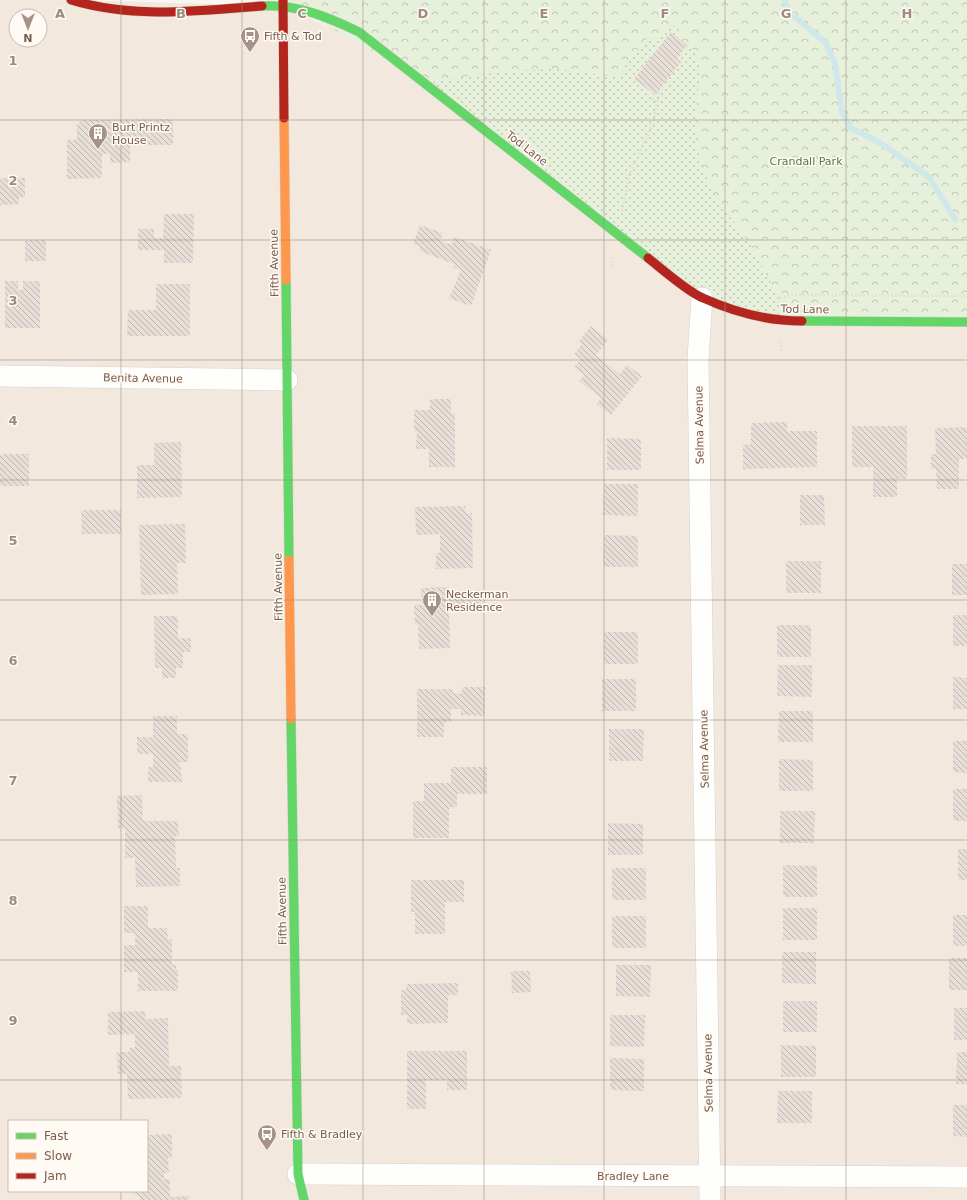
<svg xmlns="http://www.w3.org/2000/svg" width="967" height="1200" viewBox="0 0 967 1200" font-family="'DejaVu Sans',sans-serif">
  <defs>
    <pattern id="grass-dots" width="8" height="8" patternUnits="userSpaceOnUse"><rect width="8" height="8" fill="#e7f0db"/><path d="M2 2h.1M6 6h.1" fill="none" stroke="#c0c6b4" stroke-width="1.8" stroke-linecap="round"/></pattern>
    <pattern id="forest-crowns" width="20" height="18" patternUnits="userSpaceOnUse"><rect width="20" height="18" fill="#e7f0db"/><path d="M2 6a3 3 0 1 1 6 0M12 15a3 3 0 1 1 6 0" fill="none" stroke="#c0c6b4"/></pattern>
    <pattern id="building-back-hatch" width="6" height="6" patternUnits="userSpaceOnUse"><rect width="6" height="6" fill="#e6ded7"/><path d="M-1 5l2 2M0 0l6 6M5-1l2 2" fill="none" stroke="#bfb7b1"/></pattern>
  </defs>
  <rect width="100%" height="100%" fill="#f9f5f0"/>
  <path fill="#f2e8de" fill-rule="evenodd" d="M 0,0 L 71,0 L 283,6 L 967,322 L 967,1200 L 0,1200 ZM 16,16 L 40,16 L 40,40 L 16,40 ZM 9,1121 L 147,1121 L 147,1191 L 9,1191 Z"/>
  <polygon fill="url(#grass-dots)" points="967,0 780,321 702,298 359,32"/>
  <polygon fill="url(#forest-crowns)" points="283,0 967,0 967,322 780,321 779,298 752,247 718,199 702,167 696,144 695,122 700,70 696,52 676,36 680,31 670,23 656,40 649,35 617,77 560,69 525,70 476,75 425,83"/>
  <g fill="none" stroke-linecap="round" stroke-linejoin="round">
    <polyline stroke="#d0e8ea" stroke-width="6" points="784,0 789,12 826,43 835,64 842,112 851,128 882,144 929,177 955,219"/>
  </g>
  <g fill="url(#building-back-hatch)">
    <polygon points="671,32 687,45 677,59 681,62 655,95 634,79"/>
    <polygon points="173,119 173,145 130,145 130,162 110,163 110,154 102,154 102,178 67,179 67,140 77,140 77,125 81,120"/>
    <polygon points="0,178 25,178 25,197 19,197 19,204 0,205"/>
    <polygon points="164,214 194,214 193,263 164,263 164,250 138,250 138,229 154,229 154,238 163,238"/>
    <polygon points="420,225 443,233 440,241 452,245 454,237 491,250 471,306 449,298 461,270 453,268 454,264 419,251 420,246 413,244"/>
    <rect x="25" y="240" width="21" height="21"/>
    <polygon points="5,281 18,281 18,290 23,290 23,281 40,281 40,328 5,328"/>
    <polygon points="156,284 190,284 190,336 127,336 128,310 156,310"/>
    <polygon points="591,326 608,340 596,355 620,374 627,365 642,376 611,415 596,404 601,398 579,381 584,375 574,367 581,359 574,354 582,344 579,341"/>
    <polygon points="430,399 451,399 451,413 455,413 455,467 429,467 429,449 416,449 417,432 414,432 414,410 430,410"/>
    <polygon points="787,422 787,431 817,431 817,467 743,469 743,445 751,444 751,423"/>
    <polygon points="852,426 907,426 907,479 897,479 897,497 873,497 873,467 852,467"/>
    <polygon points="967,427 967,459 959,459 959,489 937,489 936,469 931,469 931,454 936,454 935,428"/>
    <polygon points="607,438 641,439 641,470 607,470"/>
    <polygon points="181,442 182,497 137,498 137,465 154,465 154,443"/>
    <rect x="0" y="454" width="29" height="32"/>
    <polygon points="604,484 638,484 638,516 603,515"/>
    <polygon points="800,495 824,495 825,525 800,525"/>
    <polygon points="465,506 466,513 472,513 473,568 436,569 436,553 440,553 440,534 416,535 415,507"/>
    <polygon points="81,510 121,510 121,534 82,534"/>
    <polygon points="185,524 186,563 177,563 178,594 141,595 139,525"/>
    <polygon points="604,535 638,536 638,567 603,567"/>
    <rect x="786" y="561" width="35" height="32"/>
    <rect x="952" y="564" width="15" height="31"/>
    <polygon points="449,587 449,591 481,590 481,608 449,609 450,648 419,649 418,625 415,625 414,605 422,605 421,588"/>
    <rect x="953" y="615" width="14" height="31"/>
    <polygon points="154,616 178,616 178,638 191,638 191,652 183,652 183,668 176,668 176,678 162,678 162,668 155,668"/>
    <rect x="777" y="625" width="34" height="32"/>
    <rect x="604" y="632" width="34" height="32"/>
    <polygon points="778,665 812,665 812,697 777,696"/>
    <polygon points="953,677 967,678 967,709 953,709"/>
    <rect x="602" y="679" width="34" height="32"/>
    <polygon points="462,687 485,687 485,716 461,715 461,709 451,709 451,722 444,722 444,737 417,737 417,689 453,689 453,693 462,694"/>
    <polygon points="779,711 813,711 813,742 778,742"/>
    <polygon points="153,716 177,716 177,734 188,734 188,762 179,762 179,767 181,767 182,782 148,782 148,767 153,767 153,754 137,754 137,737 153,737"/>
    <polygon points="609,729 644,729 643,761 609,761"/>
    <polygon points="953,741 967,741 967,773 953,772"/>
    <polygon points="779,759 813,760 813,791 779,791"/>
    <polygon points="451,767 487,767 487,794 457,794 457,807 449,807 449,838 413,838 413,801 424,801 424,783 451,783"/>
    <rect x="953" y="789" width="14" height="32"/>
    <polygon points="142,795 143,821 178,821 179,836 175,836 176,868 180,868 180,886 136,887 135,858 125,858 125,828 118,828 117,796"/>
    <polygon points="780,811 815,811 814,843 780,843"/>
    <polygon points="608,823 643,824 643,855 608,855"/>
    <rect x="958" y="849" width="9" height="31"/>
    <polygon points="783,865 817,866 817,897 783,897"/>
    <rect x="612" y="868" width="34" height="32"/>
    <polygon points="411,880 464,880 464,902 445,902 445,934 415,934 415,912 411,912"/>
    <polygon points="124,906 148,906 148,928 167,928 168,939 172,939 172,965 176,965 176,970 178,970 178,991 138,991 138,972 124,972 124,945 135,945 135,933 124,933"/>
    <rect x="783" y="908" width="34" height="32"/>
    <rect x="953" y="915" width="14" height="31"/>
    <rect x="612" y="916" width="34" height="32"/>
    <polygon points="782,952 816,952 816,984 782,983"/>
    <rect x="949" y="958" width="18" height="32"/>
    <polygon points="616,965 651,965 650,997 616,996"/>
    <polygon points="511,971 530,971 531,992 512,993"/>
    <polygon points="458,983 458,995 448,995 448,1023 407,1024 407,1015 401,1015 401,990 406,990 406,984"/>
    <rect x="783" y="1001" width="34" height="31"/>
    <rect x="954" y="1008" width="13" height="32"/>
    <polygon points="145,1011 146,1019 168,1018 169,1066 181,1066 182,1098 128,1099 127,1074 118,1074 117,1052 130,1052 130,1048 135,1048 135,1034 108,1035 108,1012"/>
    <polygon points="610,1015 645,1015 644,1047 610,1046"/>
    <polygon points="781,1045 816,1046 816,1077 781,1077"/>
    <polygon points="407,1051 467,1051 467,1090 447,1090 447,1080 426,1080 426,1109 407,1109"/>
    <polygon points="957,1052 967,1052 967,1084 956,1084"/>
    <polygon points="610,1058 644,1059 644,1091 610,1090"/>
    <polygon points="778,1091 812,1091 812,1123 777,1123"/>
    <polygon points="953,1105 967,1105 967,1137 953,1136"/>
    <polygon points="172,1134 172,1158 168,1158 169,1173 164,1173 164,1179 170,1179 170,1197 189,1196 189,1200 139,1200 139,1195 133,1195 133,1191 147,1191 147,1135"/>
  </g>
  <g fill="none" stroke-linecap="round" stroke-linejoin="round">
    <g stroke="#d7d1cb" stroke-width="22">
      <g id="street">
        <polyline points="702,298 698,359 710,1200"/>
        <polyline points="0,376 287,380"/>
        <polyline points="298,1174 967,1177"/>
      </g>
    </g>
    <g stroke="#d9d2cb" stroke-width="10">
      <g id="fast">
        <path d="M 262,6 C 297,4 328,17 359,32 L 648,258"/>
        <polyline points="286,280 289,560"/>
        <polyline points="802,321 967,322"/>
        <polyline points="291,719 298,1174 304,1200"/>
      </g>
    </g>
    <g stroke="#d9d2cb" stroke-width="10">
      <g id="slow">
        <polyline points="284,118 286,280"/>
        <polyline points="289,560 291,719"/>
      </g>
    </g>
    <g stroke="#d9d2cb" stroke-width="10">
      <g id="jam">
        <path d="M 71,0 C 133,19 198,11 262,6"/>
        <polyline points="283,0 284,118"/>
        <path d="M 648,258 C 662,269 688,292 703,298 C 734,312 768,321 802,321"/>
      </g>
    </g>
    <g stroke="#dcd5d0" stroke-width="2.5" stroke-dasharray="1 3" stroke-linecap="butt">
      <polyline points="652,99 657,102"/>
      <polyline points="622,211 630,173 653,124 660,89"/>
      <polyline points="611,266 613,257"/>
      <polyline points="780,298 792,295 967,296"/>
      <polyline points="781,342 782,354"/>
    </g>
    <use href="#street" stroke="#fefefd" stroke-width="21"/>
    <use href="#fast" stroke="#63d668" stroke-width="9"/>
    <use href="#slow" stroke="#ff974d" stroke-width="9"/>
    <use href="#jam" stroke="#b3261e" stroke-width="9"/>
  </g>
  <path fill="none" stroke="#9f8a7d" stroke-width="1" stroke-opacity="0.55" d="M 121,0 L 121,1121M 242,0 L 242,1200M 363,0 L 363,1200M 484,0 L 484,1200M 604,0 L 604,1200M 725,0 L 725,1200M 846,0 L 846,1200M 0,120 L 967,120M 0,240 L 967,240M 0,360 L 967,360M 0,480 L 967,480M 0,600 L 967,600M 0,720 L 967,720M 0,840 L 967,840M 0,960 L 967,960M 0,1080 L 967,1080M 121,1191 L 121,1200"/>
  <defs>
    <g id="bus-pin" transform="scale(1)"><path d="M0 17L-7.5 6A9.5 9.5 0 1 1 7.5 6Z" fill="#a69286" stroke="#fffaf3"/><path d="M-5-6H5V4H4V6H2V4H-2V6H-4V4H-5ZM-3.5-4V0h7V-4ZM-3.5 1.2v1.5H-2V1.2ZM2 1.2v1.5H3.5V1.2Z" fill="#fff"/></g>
    <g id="building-pin" transform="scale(1)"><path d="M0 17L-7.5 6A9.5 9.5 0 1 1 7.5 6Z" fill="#a69286" stroke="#fffaf3"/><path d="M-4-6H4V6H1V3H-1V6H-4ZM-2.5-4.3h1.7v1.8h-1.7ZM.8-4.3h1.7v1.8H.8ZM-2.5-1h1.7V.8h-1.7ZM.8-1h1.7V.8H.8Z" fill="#fff"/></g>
  </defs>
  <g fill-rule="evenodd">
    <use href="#bus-pin" x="250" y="36"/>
    <use href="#building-pin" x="98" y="133"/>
    <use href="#building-pin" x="432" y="600"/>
    <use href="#bus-pin" x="267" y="1134"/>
  </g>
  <g text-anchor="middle" stroke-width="3" stroke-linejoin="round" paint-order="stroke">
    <g font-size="11" fill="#7a5c4d" stroke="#fffaf3" text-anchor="start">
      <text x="264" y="40">Fifth &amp; Tod</text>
      <text x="112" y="131">Burt Printz<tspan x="112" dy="13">House</tspan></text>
      <text x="446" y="598">Neckerman<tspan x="446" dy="13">Residence</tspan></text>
      <text x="281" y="1138">Fifth &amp; Bradley</text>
    </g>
    <g font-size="11" fill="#7a5c4d" stroke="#fffaf3">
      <text transform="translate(527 148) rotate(38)" y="4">Tod Lane</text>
      <text transform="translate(274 263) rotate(-91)" y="4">Fifth Avenue</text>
      <text transform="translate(805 309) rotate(1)" y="4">Tod Lane</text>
      <text transform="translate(143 378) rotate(1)" y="4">Benita Avenue</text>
      <text transform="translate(699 425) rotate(-91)" y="4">Selma Avenue</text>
      <text transform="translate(278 587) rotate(-91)" y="4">Fifth Avenue</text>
      <text transform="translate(704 749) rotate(-91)" y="4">Selma Avenue</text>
      <text transform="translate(282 911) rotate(-91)" y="4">Fifth Avenue</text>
      <text transform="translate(708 1073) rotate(-91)" y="4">Selma Avenue</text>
      <text x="633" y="1180">Bradley Lane</text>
    </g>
    <g font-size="11" fill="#537a41" stroke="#fffaf3">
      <text x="806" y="165">Crandall Park</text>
    </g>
  </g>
  <g font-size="13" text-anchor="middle" font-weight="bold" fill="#9f8a7d" stroke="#fffaf3" stroke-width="3" stroke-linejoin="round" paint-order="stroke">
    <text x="60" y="18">A</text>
    <text x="181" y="18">B</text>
    <text x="302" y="18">C</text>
    <text x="423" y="18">D</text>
    <text x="544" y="18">E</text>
    <text x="665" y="18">F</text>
    <text x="786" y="18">G</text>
    <text x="907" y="18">H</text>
    <text x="13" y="65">1</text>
    <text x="13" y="185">2</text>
    <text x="13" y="305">3</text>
    <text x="13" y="425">4</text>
    <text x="13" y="545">5</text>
    <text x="13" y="665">6</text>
    <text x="13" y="785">7</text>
    <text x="13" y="905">8</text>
    <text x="13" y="1025">9</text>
  </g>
  <rect x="8" y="1120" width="140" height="72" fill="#fffaf3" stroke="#cabbb1"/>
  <rect x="16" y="1133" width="20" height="6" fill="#63d668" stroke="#cabbb1"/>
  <text x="44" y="1140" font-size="12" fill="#7a5c4d">Fast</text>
  <rect x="16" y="1153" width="20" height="6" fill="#ff974d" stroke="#cabbb1"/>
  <text x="44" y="1160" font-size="12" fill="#7a5c4d">Slow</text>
  <rect x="16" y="1173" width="20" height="6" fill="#b3261e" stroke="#cabbb1"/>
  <text x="44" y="1180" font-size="12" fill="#7a5c4d">Jam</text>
  <g transform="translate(28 28) rotate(180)"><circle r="19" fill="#fffaf3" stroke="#cabbb1"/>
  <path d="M0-3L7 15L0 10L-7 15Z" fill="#a69286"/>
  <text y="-6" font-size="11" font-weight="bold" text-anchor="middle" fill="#7a5c4d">N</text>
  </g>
</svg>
